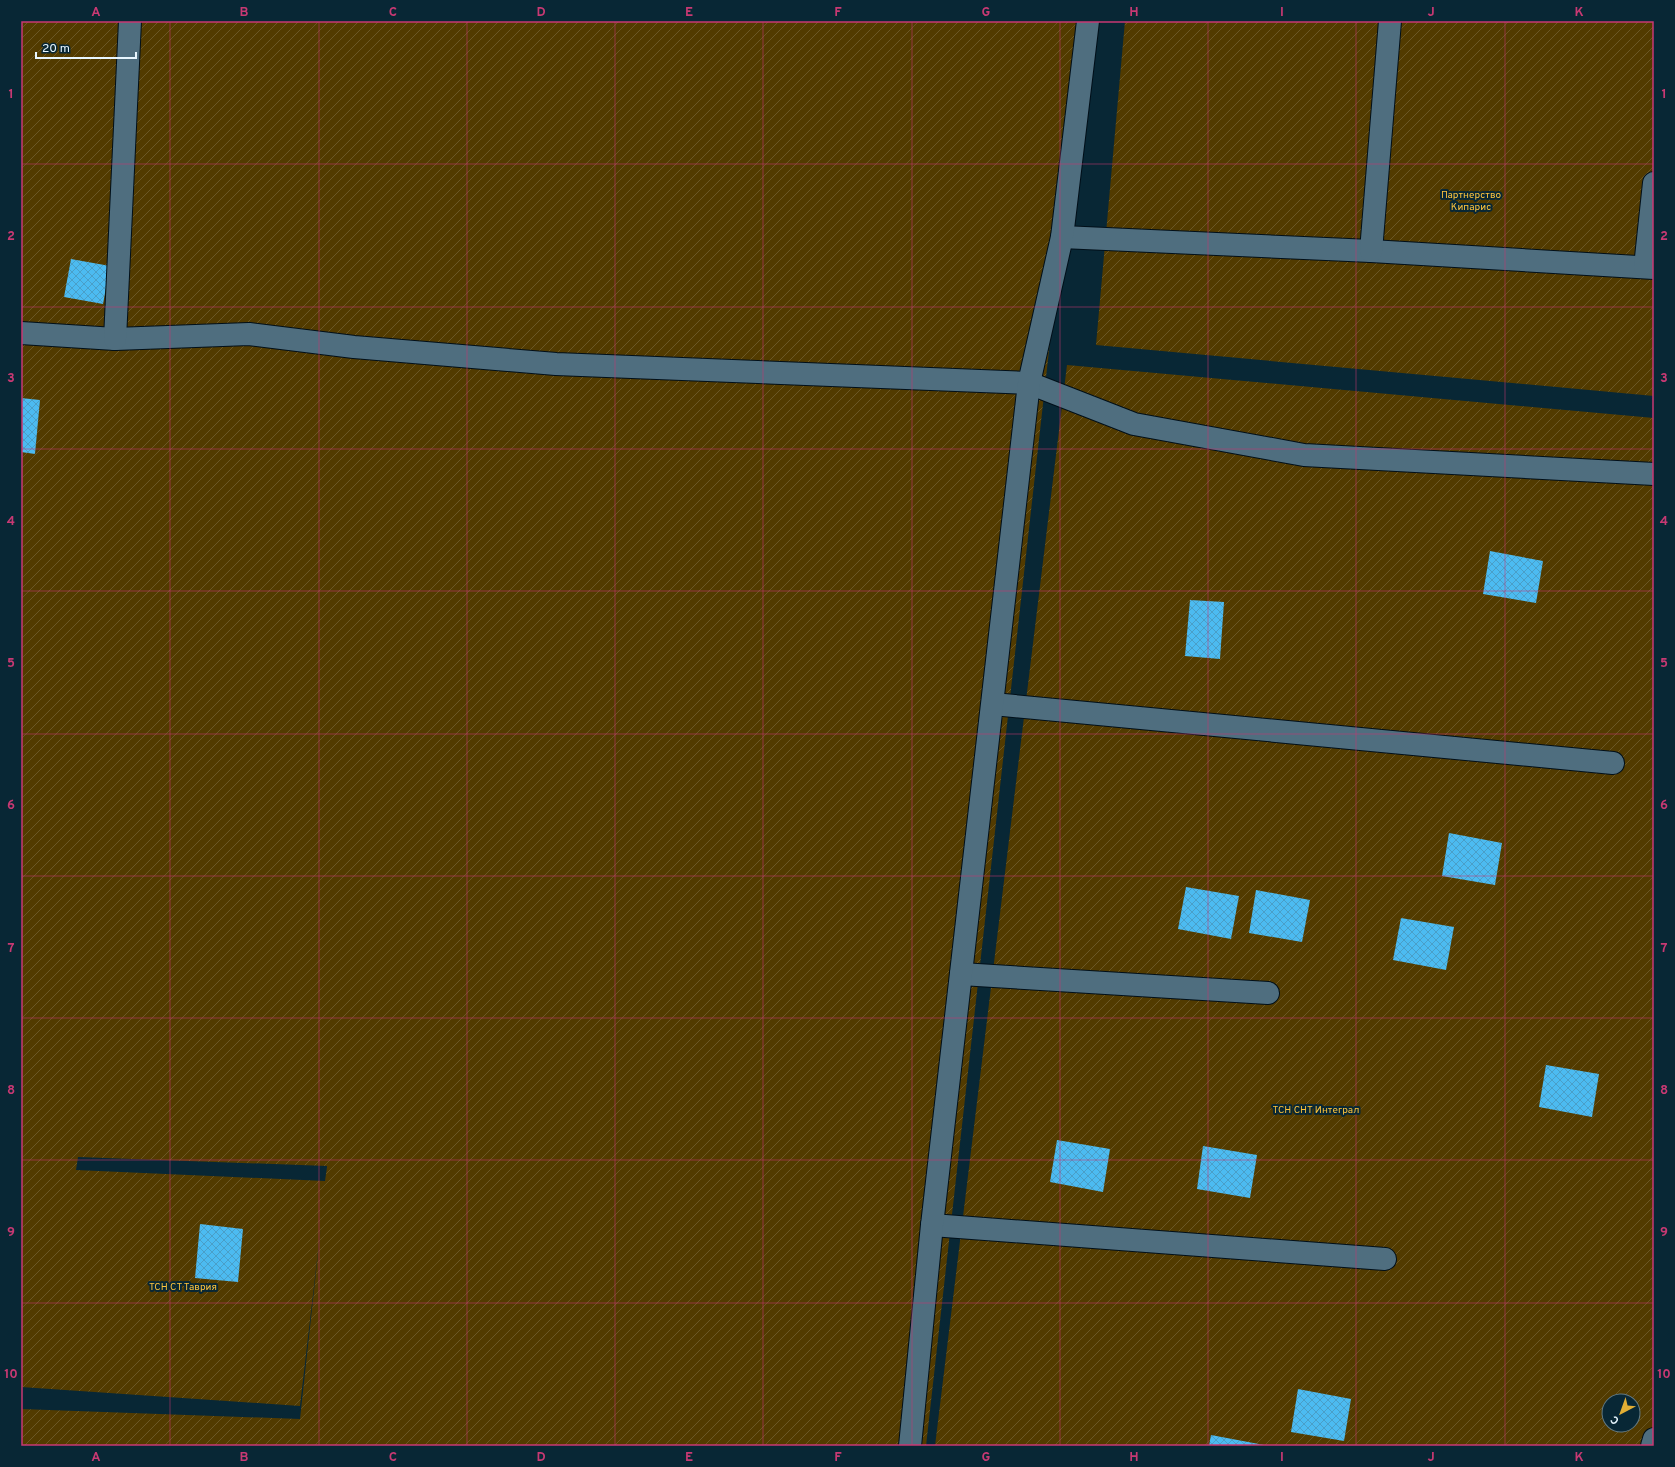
<svg xmlns="http://www.w3.org/2000/svg" width="1675" height="1467" viewBox="0 0 1675 1467" font-family="Overpass,sans-serif">
  <defs>
    <pattern id="garden-furrows" width="10" height="10" patternUnits="userSpaceOnUse"><rect width="10" height="10" fill="#523b00"/><path d="M-1 1l2-2M0 10L10 0M9 11l2-2" fill="none" stroke="#6b5826"/></pattern>
    <pattern id="building-cross-hatch" width="8" height="8" patternUnits="userSpaceOnUse"><rect width="8" height="8" fill="#4cbbf1"/><path d="M0 0l8 8M0 8l8-8" fill="none" stroke="#4a9fc8"/></pattern>
  </defs>
  <rect width="100%" height="100%" fill="#082735"/>
  <g fill="url(#garden-furrows)" fill-rule="evenodd">
    <path d="M 21,21 L 1086,21 L 926,1446 L 21,1446 L 21,1409 L 300,1419 L 321,1226 L 300,1406 L 21,1387 ZM 78,1157 L 327,1166 L 327,1167 L 325,1181 L 76,1170 Z"/>
    <polygon points="1125,21 1654,21 1654,396 1096,345"/>
    <path d="M 1067,365 L 1654,418 L 1654,1446 L 935,1446 ZM 1609,1401 L 1633,1401 L 1633,1425 L 1609,1425 Z"/>
  </g>
  <g fill="url(#building-cross-hatch)">
    <polygon points="71,259 110,266 103,304 64,297"/>
    <polygon points="21,398 40,400 35,454 21,452"/>
    <polygon points="1490,551 1543,561 1536,603 1483,594"/>
    <polygon points="1190,600 1224,602 1220,659 1185,656"/>
    <polygon points="1449,833 1502,843 1495,885 1442,876"/>
    <polygon points="1186,887 1239,896 1231,939 1178,929"/>
    <polygon points="1256,890 1310,900 1302,942 1249,933"/>
    <polygon points="1401,918 1454,927 1446,970 1393,960"/>
    <polygon points="1546,1065 1599,1074 1592,1117 1539,1107"/>
    <polygon points="1057,1140 1110,1149 1103,1192 1050,1182"/>
    <polygon points="1203,1146 1257,1155 1250,1198 1197,1189"/>
    <polygon points="200,1224 243,1229 238,1282 195,1278"/>
    <polygon points="1298,1389 1351,1399 1344,1441 1291,1432"/>
    <polygon points="1211,1435 1264,1445 1264,1446 1209,1446"/>
  </g>
  <g fill="none" stroke-linecap="round" stroke-linejoin="round">
    <g stroke="#000f19" stroke-width="24">
      <g id="minor">
        <polyline points="1062,237 1371,251 1654,268"/>
        <polyline points="1371,251 1390,21"/>
        <polyline points="1645,267 1654,183"/>
        <polyline points="21,333 115,339 249,334 354,347 556,364 1029,383 1134,424 1304,455 1654,474"/>
        <polyline points="115,339 130,21"/>
        <polyline points="993,704 1613,763"/>
        <polyline points="961,974 1268,993"/>
        <polyline points="932,1225 1385,1259"/>
        <polyline points="910,1446 932,1225 1029,383 1062,237 1088,21"/>
        <polyline points="1652,1446 1654,1439"/>
      </g>
    </g>
    <use href="#minor" stroke="#4f6e7f" stroke-width="22"/>
  </g>
  <path fill="none" stroke="#c83973" stroke-width="1" stroke-opacity="0.55" d="M 170,21 L 170,1446M 319,21 L 319,1446M 467,21 L 467,1446M 615,21 L 615,1446M 763,21 L 763,1446M 912,21 L 912,1446M 1060,21 L 1060,1446M 1208,21 L 1208,1446M 1356,21 L 1356,1446M 1505,21 L 1505,1446M 21,164 L 1654,164M 21,307 L 1654,307M 21,449 L 1654,449M 21,591 L 1654,591M 21,734 L 1654,734M 21,876 L 1654,876M 21,1018 L 1654,1018M 21,1160 L 1654,1160M 21,1303 L 1654,1303"/>
  <g text-anchor="middle" stroke-width="4" stroke-linejoin="round" paint-order="stroke">
    <g font-size="10" fill="#fec43d" stroke="#082735">
      <text x="1471" y="198">Партнерство<tspan x="1471" dy="12">Кипарис</tspan></text>
      <text x="1316" y="1113">ТСН СНТ Интеграл</text>
      <text x="183" y="1290">ТСН СТ Таврия</text>
    </g>
  </g>
  <rect width="1675" height="1467" fill="none" stroke="#082735" stroke-width="44"/>
  <g transform="translate(1621 1413) rotate(221)"><circle r="19" fill="#082735" stroke="#627a85"/>
  <path d="M0-3L7 15L0 10L-7 15Z" fill="#e2ae34"/>
  <text y="-6" font-size="11" font-weight="bold" text-anchor="middle" fill="#e8f6fe">С</text>
  </g>
  <path d="M36 52v6h100v-6" fill="none" stroke="#e8f6fe" stroke-width="2"/>
  <text x="42" y="52" font-size="12" fill="#e8f6fe" stroke="#082735" stroke-width="3" paint-order="stroke">20 m</text>
  <rect x="22" y="22" width="1631" height="1423" fill="none" stroke="#c83973" stroke-width="1.5"/>
  <g font-size="13" text-anchor="middle" font-weight="bold" fill="#c83973">
    <text x="96" y="16">A</text>
    <text x="244" y="16">B</text>
    <text x="393" y="16">C</text>
    <text x="541" y="16">D</text>
    <text x="689" y="16">E</text>
    <text x="838" y="16">F</text>
    <text x="986" y="16">G</text>
    <text x="1134" y="16">H</text>
    <text x="1282" y="16">I</text>
    <text x="1431" y="16">J</text>
    <text x="1579" y="16">K</text>
    <text x="11" y="98">1</text>
    <text x="1664" y="98">1</text>
    <text x="11" y="240">2</text>
    <text x="1664" y="240">2</text>
    <text x="11" y="382">3</text>
    <text x="1664" y="382">3</text>
    <text x="11" y="525">4</text>
    <text x="1664" y="525">4</text>
    <text x="11" y="667">5</text>
    <text x="1664" y="667">5</text>
    <text x="11" y="809">6</text>
    <text x="1664" y="809">6</text>
    <text x="11" y="952">7</text>
    <text x="1664" y="952">7</text>
    <text x="11" y="1094">8</text>
    <text x="1664" y="1094">8</text>
    <text x="11" y="1236">9</text>
    <text x="1664" y="1236">9</text>
    <text x="11" y="1378">10</text>
    <text x="1664" y="1378">10</text>
    <text x="96" y="1461">A</text>
    <text x="244" y="1461">B</text>
    <text x="393" y="1461">C</text>
    <text x="541" y="1461">D</text>
    <text x="689" y="1461">E</text>
    <text x="838" y="1461">F</text>
    <text x="986" y="1461">G</text>
    <text x="1134" y="1461">H</text>
    <text x="1282" y="1461">I</text>
    <text x="1431" y="1461">J</text>
    <text x="1579" y="1461">K</text>
  </g>
</svg>
